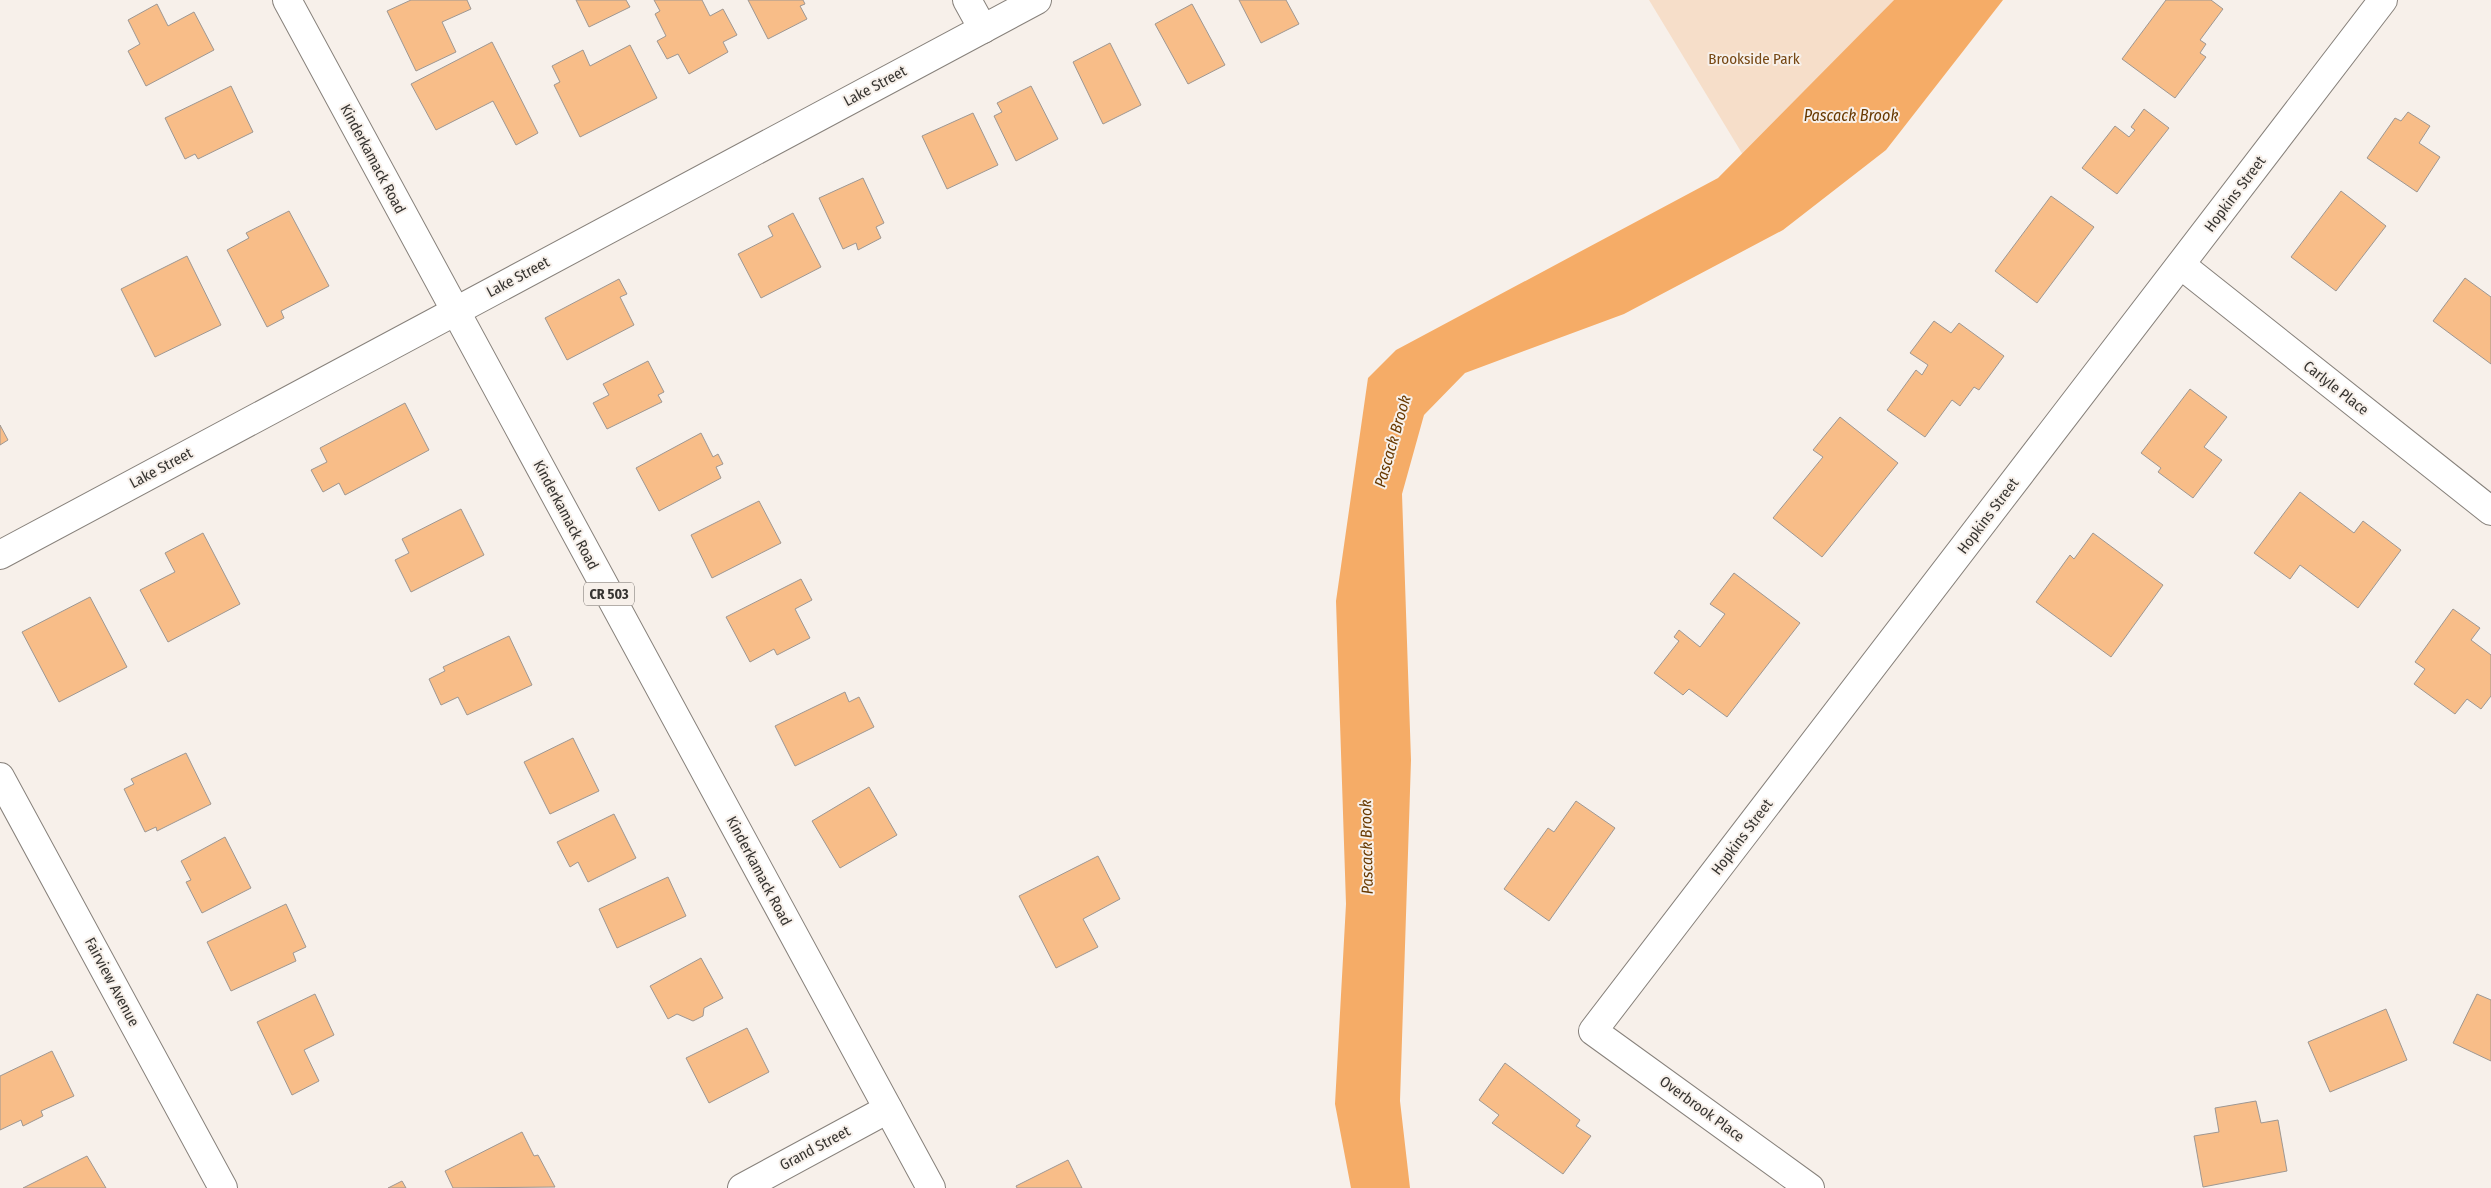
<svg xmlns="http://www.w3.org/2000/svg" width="2491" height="1188" viewBox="0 0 2491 1188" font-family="'Fira Sans Condensed',sans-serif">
  <rect width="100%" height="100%" fill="#f7f0ea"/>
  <polygon fill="#f6dec9" points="1649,0 1894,0 1743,155"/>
  <polygon fill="#f5ac67" points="1894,0 2003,0 1886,150 1783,230 1624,314 1465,373 1424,415 1402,494 1411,760 1400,1101 1410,1188 1351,1188 1335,1104 1346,904 1336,601 1368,378 1396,350 1718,178"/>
  <g fill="#f8bd88" stroke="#9e9792">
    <polygon points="411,0 467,0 471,9 442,22 456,52 416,71 387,11"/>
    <polygon points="576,0 626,0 630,7 589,27"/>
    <polygon points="654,0 702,0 710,16 723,9 737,35 723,42 728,52 689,74 678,54 667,59 657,41 666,36 655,14 660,11"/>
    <polygon points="748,0 803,0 805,4 800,6 807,19 768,39"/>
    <polygon points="1239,0 1286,0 1299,24 1261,43"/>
    <polygon points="2166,0 2211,0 2223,9 2200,40 2206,44 2200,53 2206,57 2175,98 2122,59"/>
    <polygon points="157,4 168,26 194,12 214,50 146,86 128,51 140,44 128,20"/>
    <polygon points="1192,4 1225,65 1188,84 1155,24"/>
    <polygon points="492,42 538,133 516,145 493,101 436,130 411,84"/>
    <polygon points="1110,43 1141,105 1103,124 1073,62"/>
    <polygon points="630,45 657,98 580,137 554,85 560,82 552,66 583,50 590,66"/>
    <polygon points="231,86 253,132 198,159 195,154 185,159 165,118"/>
    <polygon points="1031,86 1058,139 1016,161 994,116 1002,112 997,103"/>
    <polygon points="2144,109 2169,128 2117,194 2082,168 2115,126 2129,137 2135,130 2131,127"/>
    <polygon points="2408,112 2430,126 2419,143 2440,157 2417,192 2367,158 2395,118 2401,121"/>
    <polygon points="973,113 998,165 947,189 922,136"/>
    <polygon points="863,178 884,223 876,227 881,238 858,250 856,243 843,249 819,198"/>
    <polygon points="2341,191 2386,226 2336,291 2291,257"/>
    <polygon points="2051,196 2094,227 2037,303 1995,271"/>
    <polygon points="289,211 329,286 281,311 284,318 267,327 227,250 249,238 246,233"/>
    <polygon points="793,213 821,267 761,298 738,254 773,236 768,226"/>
    <polygon points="187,256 221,325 155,357 121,289"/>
    <polygon points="2465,278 2491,297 2491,364 2433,321"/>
    <polygon points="619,279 627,294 620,297 634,325 567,360 545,318"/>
    <polygon points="1934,321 1951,333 1959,323 2004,356 1979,390 1974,387 1960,406 1952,400 1925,437 1887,410 1916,370 1922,375 1928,365 1910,353"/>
    <polygon points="648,361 664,392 658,395 662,402 607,429 593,403 609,395 603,384"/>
    <polygon points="2190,389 2227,417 2204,447 2222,460 2193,498 2158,472 2161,468 2141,453"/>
    <polygon points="405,403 429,450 345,495 339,483 323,492 311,470 327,462 320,448"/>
    <polygon points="1840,417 1898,463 1822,557 1773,518 1823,457 1813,450"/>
    <polygon points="0,425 8,440 0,445"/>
    <polygon points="701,433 713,457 718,454 723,464 716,467 721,478 659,511 636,468"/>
    <polygon points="2300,492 2354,533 2363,521 2401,550 2358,608 2300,565 2290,579 2254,553"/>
    <polygon points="759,501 781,543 712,578 691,535"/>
    <polygon points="461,509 484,555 411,592 395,560 409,553 402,539"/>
    <polygon points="203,533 240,604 168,642 140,590 175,572 165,553"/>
    <polygon points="2093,533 2163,585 2111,657 2036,602 2070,555 2074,559"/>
    <polygon points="1734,573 1800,623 1727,717 1689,689 1683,695 1654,673 1679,641 1674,637 1679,630 1700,647 1725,614 1710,604"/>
    <polygon points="801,579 812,600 795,609 810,638 777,655 774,649 750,662 726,617"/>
    <polygon points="90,597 127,667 59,702 22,632"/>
    <polygon points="2453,609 2480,628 2471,640 2491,655 2491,696 2481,709 2467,699 2455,714 2414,684 2425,669 2415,662"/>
    <polygon points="509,636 532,685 467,715 458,697 441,705 429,679 445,671 443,667"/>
    <polygon points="845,692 849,702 859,697 874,727 795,766 775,726"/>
    <polygon points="573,738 599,791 550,814 524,762"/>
    <polygon points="186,753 211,804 157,831 156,827 145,832 124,789 134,784 131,779"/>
    <polygon points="869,787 897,835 840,868 812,821"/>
    <polygon points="1576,801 1615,828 1549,921 1504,889 1548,828 1554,832"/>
    <polygon points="614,814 636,858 588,882 578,862 570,867 557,842"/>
    <polygon points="225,837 251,888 202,913 186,882 191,880 181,861"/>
    <polygon points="1098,856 1120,899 1083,919 1098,947 1056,968 1019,896"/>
    <polygon points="668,877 686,916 617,948 599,909"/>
    <polygon points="286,904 306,947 293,953 296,961 231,991 207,942"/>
    <polygon points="701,958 723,998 704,1008 703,1016 693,1021 677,1014 668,1019 650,986"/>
    <polygon points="315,994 334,1035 304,1050 319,1081 292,1095 257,1022"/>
    <polygon points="2477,994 2491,1000 2491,1061 2453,1043"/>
    <polygon points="2386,1009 2407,1060 2330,1092 2308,1042"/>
    <polygon points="747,1028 769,1072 709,1103 686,1058"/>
    <polygon points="52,1051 74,1096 41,1111 43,1116 23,1126 21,1120 0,1130 0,1076"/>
    <polygon points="1505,1063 1580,1120 1576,1126 1591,1136 1563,1174 1492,1123 1499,1115 1479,1100"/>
    <polygon points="2256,1101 2261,1123 2278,1120 2287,1171 2203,1187 2194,1136 2219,1132 2215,1108"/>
    <polygon points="522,1132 534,1156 538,1155 555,1187 453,1188 445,1171"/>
    <polygon points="87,1156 106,1188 23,1188"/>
    <polygon points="1068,1160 1082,1188 1017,1188 1016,1186"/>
    <polygon points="402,1181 406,1188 388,1188"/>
  </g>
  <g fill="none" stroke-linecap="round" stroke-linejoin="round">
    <g stroke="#87817b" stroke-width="30">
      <g id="street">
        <polyline points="967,0 983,29"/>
        <polyline points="2181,265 2491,511"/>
        <polyline points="0,555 1037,0"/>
        <polyline points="0,777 223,1188"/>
        <polyline points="742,1188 888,1109"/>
        <polyline points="1810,1188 1593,1031 2383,0"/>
      </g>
    </g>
    <g stroke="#87817b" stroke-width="30">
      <polyline id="primary" points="287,0 931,1188"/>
    </g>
    <use href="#street" stroke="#fff" stroke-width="28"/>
    <use href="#primary" stroke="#fff" stroke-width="28"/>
  </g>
  <g text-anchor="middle" stroke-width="4" stroke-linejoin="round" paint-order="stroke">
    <rect fill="#f7f0ea" stroke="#706c68" stroke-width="1" x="584" y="582.5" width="50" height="23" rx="4"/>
    <g font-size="14" font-weight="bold" fill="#363431">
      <text x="609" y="599">CR 503</text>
    </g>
    <g font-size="15" fill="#764713" stroke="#f7f0ea">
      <text x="1754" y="64">Brookside Park</text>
    </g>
    <g font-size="15" fill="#363431" stroke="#f7f0ea">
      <text transform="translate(875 86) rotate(-28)" y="5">Lake Street</text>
      <text transform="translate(373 159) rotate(62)" y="5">Kinderkamack Road</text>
      <text transform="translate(2235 194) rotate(-53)" y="5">Hopkins Street</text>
      <text transform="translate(518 277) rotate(-28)" y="5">Lake Street</text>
      <text transform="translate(2336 388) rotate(38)" y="5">Carlyle Place</text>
      <text transform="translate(161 468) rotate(-28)" y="5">Lake Street</text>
      <text transform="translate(566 515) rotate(62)" y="5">Kinderkamack Road</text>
      <text transform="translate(1988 516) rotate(-53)" y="5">Hopkins Street</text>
      <text transform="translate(1742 837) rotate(-53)" y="5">Hopkins Street</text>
      <text transform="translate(759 871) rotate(62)" y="5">Kinderkamack Road</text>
      <text transform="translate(112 982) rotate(62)" y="5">Fairview Avenue</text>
      <text transform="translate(1702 1109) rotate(36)" y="5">Overbrook Place</text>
      <text transform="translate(815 1148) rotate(-28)" y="5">Grand Street</text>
    </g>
    <g font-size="16" font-style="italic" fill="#683900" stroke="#f7f0ea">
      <text x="1851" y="121">Pascack Brook</text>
      <text transform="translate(1392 441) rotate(-74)" y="6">Pascack Brook</text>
      <text transform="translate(1366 847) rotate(-91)" y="6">Pascack Brook</text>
    </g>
  </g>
</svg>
